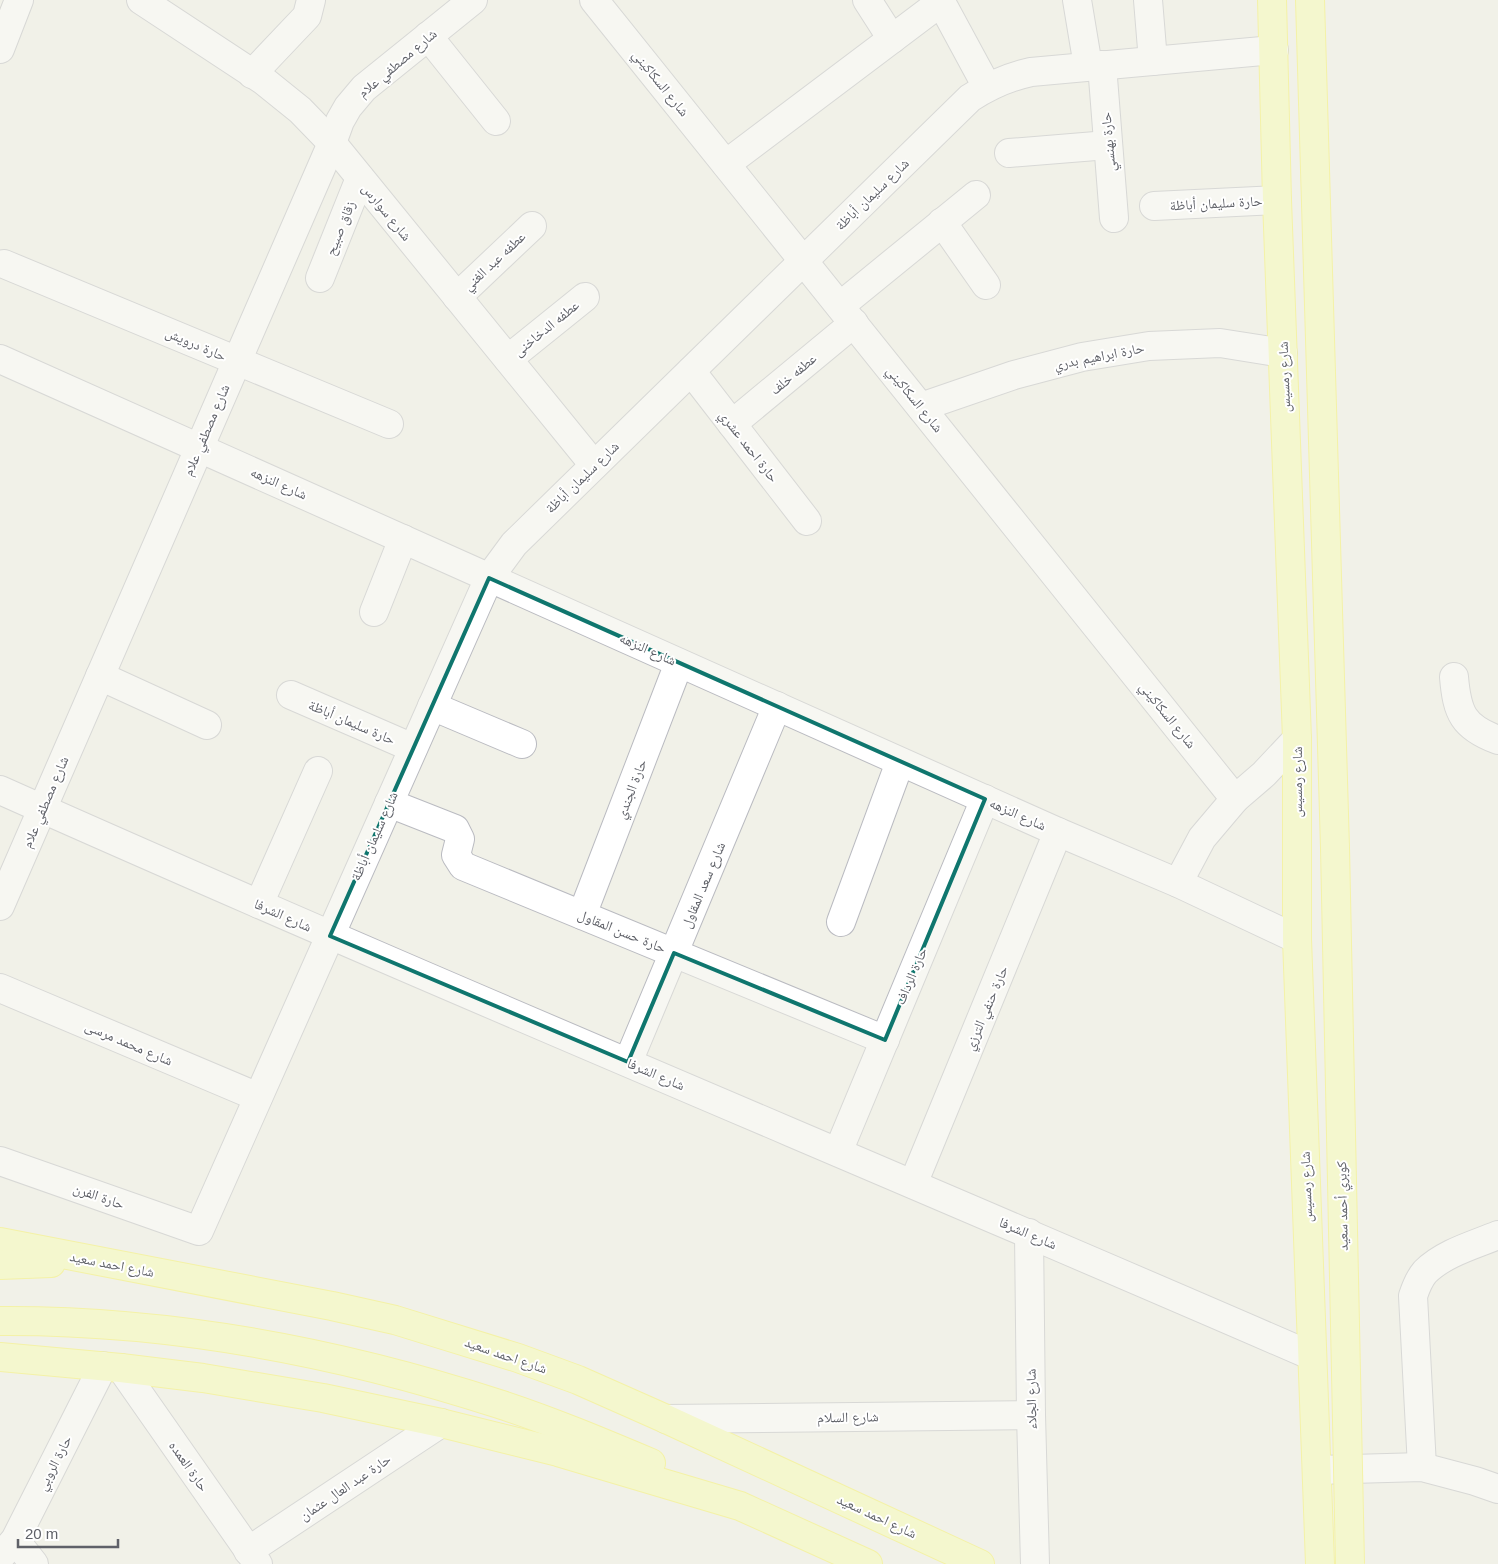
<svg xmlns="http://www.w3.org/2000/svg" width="1498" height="1564" viewBox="0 0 1498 1564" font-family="Helvetica,'Noto Naskh Arabic',sans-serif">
  <rect width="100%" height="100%" fill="#f1f1e8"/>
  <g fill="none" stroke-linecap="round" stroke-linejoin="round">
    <g stroke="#babbc1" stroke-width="30">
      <g id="minor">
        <polyline points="141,0 264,81 300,110 332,143 594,465"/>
        <polyline points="594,0 1235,799"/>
        <polyline points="867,0 892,39"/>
        <polyline points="940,0 987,87"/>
        <polyline points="1077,0 1088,66"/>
        <polyline points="1148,0 1153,61"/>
        <polyline points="428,36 496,121"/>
        <polyline points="0,49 19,0"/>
        <polyline points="1102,65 1114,218"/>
        <polyline points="252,74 307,16 311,0"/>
        <polyline points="1009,153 1108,145"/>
        <polyline points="726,164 941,2"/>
        <polyline points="1154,206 1277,200"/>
        <polyline points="942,222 986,285"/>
        <polyline points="4,264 389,424"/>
        <polyline points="320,278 360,178"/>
        <polyline points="457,297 532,226"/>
        <polyline points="840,306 976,195"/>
        <polyline points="0,359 1058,832 1178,883 1297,939"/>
        <polyline points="508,359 585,297"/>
        <polyline points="691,371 807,521"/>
        <polyline points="921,407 1014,375 1082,357 1149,346 1220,343 1283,353"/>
        <polyline points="732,424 854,323"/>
        <polyline points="374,612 403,539"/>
        <polyline points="100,676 207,725"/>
        <path d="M 1454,677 C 1457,713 1463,727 1498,740"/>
        <polyline points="291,695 413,748"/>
        <polyline points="432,706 522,744"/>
        <path d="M 0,790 C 435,984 875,1166 1312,1356"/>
        <polyline points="389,803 455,829 460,839 456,855 463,866 885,1040"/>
        <polyline points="1178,883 1202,838 1235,799 1264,774 1297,739"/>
        <polyline points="259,904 318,771"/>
        <polyline points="0,906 332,143 340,121 348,107 364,88 473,0"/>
        <polyline points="582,915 679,663"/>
        <polyline points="841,922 900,762"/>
        <polyline points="0,988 258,1097"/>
        <polyline points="628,1062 777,706"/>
        <polyline points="838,1152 985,799"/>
        <path d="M 0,1161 L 199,1231 L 489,578 L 514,544 L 970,98 C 990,85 1008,77 1031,72 L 1274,50"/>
        <polyline points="913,1184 1058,832"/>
        <polyline points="1029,1233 1031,1415 1035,1564"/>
        <polyline points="121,1368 258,1564"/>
        <polyline points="666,1419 1031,1415"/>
        <path d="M 1422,1467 L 1413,1296 C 1416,1287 1419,1279 1425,1272 C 1444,1253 1474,1245 1498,1235"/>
        <polyline points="1317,1470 1422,1467 1475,1481 1498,1489"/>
        <polyline points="15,1540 34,1564"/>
        <polyline points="248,1551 441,1423"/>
        <polyline points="0,1557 15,1540 103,1366"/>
      </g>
    </g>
    <g stroke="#f8f359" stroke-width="30">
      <g id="major">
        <polyline points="1272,0 1277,200 1297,739 1297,939 1320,1564"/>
        <polyline points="1310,0 1335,848"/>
        <polyline points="0,1242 332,1306 395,1320 518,1358 578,1380 666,1419 980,1564"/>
        <polyline points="0,1265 51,1263"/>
        <path d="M 0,1321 C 169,1320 339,1352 499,1404 C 551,1421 601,1442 651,1463"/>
        <polyline points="0,1357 121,1368 203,1378 323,1398 441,1423 558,1452 740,1506 868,1564"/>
      </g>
    </g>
    <use href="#minor" stroke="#fff" stroke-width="28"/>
    <use href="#major" stroke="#f8ffaf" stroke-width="28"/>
    <g stroke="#f8f359" stroke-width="30" stroke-linecap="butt">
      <polyline id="major-bridge" points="1335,848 1350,1564"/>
    </g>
    <use href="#major-bridge" stroke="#f8ffaf" stroke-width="28"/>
  </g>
  <path d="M0 0H1498V1564H0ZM 489,578 L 985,799 L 885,1040 L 674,953 L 628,1062 L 330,936 Z" fill="#f1f1e8" fill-opacity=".55" fill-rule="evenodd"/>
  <path fill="none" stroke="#0f766e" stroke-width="4" stroke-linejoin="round" d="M 489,578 L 985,799 L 885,1040 L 674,953 L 628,1062 L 330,936 Z"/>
  <g text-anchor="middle" stroke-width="4" stroke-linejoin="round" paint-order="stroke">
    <g font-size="14" fill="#5f6168" stroke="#fff">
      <text transform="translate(397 63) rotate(-40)" y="5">شارع مصطفي علام</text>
      <text transform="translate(661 83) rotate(51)" y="5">شارع السكاكيني</text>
      <text transform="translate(1108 142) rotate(-95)" y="5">حارة بهنسي</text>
      <text transform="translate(872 194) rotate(-44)" y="5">شارع سليمان أباظة</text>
      <text transform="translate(1216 203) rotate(-3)" y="5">حارة سليمان أباظة</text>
      <text transform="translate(387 212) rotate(51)" y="5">شارع سوارس</text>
      <text transform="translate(340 228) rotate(-68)" y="5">زقاق صبيح</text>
      <text transform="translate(494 261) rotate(-43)" y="5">عطفه عبد الغني</text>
      <text transform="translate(546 328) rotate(-39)" y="5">عطفه الدخاخنى</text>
      <text transform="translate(196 344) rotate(23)" y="5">حارة درويش</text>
      <text transform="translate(1099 356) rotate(-11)" y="5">حارة ابراهيم بدري</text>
      <text transform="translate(793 374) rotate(-40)" y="5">عطفه خلف</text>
      <text transform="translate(1284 377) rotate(-92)" y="5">شارع رمسيس</text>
      <text transform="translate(915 399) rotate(51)" y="5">شارع السكاكيني</text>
      <text transform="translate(206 430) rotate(-67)" y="5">شارع مصطفي علام</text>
      <text transform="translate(749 446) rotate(52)" y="5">حارة احمد عشري</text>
      <text transform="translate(582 477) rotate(-44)" y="5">شارع سليمان أباظة</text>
      <text transform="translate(279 483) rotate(24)" y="5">شارع النزهه</text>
      <text transform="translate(648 649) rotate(24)" y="5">شارع النزهه</text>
      <text transform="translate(1168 715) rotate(51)" y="5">شارع السكاكيني</text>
      <text transform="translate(352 722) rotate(23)" y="5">حارة سليمان أباظة</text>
      <text transform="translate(1297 782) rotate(-90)" y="5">شارع رمسيس</text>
      <text transform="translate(631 789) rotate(-69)" y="5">حارة الجندي</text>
      <text transform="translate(45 802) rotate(-67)" y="5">شارع مصطفي علام</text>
      <text transform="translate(1018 814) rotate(24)" y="5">شارع النزهه</text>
      <text transform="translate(374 836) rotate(-66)" y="5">شارع سليمان أباظة</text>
      <text transform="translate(703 885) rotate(-67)" y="5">شارع سعد المقاول</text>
      <text transform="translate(283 915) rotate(24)" y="5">شارع الشرفا</text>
      <text transform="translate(622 931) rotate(22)" y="5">حارة حسن المقاول</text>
      <text transform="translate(911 976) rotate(-67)" y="5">حارة الرداف</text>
      <text transform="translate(986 1008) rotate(-67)" y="5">حارة حنفي الترزي</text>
      <text transform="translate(129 1043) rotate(23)" y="5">شارع محمد مرسى</text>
      <text transform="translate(656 1074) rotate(23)" y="5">شارع الشرفا</text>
      <text transform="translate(1306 1187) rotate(-92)" y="5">شارع رمسيس</text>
      <text transform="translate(99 1196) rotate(19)" y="5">حارة الفرن</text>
      <text transform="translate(1342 1206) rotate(-91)" y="5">كوبري أحمد سعيد</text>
      <text transform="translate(1028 1233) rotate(23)" y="5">شارع الشرفا</text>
      <text transform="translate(112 1264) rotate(11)" y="5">شارع احمد سعيد</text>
      <text transform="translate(506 1355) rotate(19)" y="5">شارع احمد سعيد</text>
      <text transform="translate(1031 1399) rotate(-91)" y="5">شارع الجلاء</text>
      <text transform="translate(848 1417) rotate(-1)" y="5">شارع السلام</text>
      <text transform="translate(54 1463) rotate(-63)" y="5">حارة الروبي</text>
      <text transform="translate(189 1466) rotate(55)" y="5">حارة العمده</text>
      <text transform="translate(345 1487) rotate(-34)" y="5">حارة عبد العال عثمان</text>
      <text transform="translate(877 1516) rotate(25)" y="5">شارع احمد سعيد</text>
    </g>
  </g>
  <path d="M18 1539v8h100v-8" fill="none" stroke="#5f6168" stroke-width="2.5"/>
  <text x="25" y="1539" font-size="15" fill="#5f6168" stroke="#ffffff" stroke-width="4" paint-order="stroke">20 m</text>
</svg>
